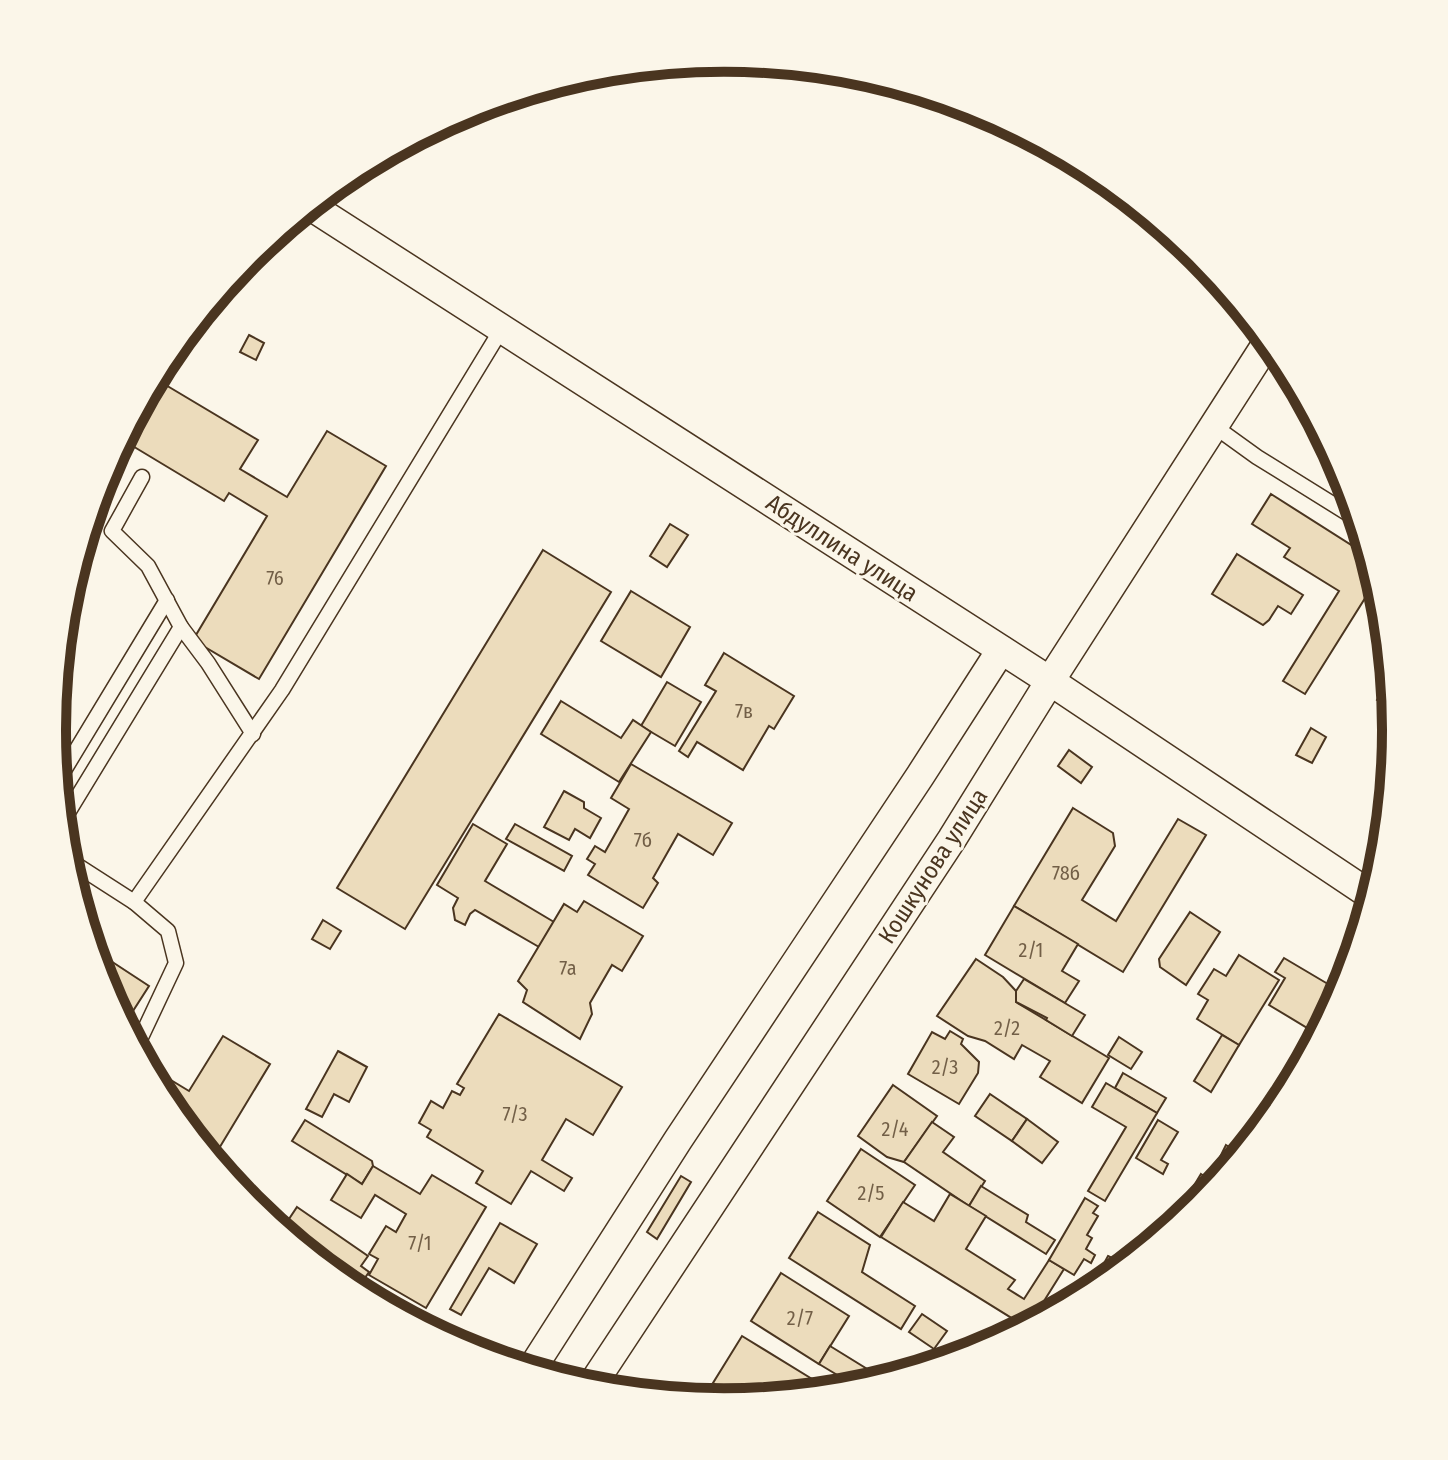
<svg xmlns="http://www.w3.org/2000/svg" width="1448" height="1460" viewBox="0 0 1448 1460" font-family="'Fira Sans Condensed',sans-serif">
  <rect width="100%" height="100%" fill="#fbf6e9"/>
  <g fill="#ecdcbc" stroke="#4a3520" stroke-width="2">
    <polygon points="249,335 264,343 256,360 240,352"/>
    <polygon points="154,378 258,440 240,469 287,497 327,431 386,466 259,679 193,640 267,516 229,493 224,501 121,439"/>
    <polygon points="1342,468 1345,473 1353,499 1331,485"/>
    <polygon points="1271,494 1370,557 1377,579 1305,694 1283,681 1339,591 1284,557 1290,548 1252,524"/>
    <polygon points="670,524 688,535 667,567 650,556"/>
    <polygon points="543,550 611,592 405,929 337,888"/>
    <polygon points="1237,554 1303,595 1291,614 1278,606 1269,620 1263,625 1212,594"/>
    <polygon points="631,591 690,627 661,677 601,641"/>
    <polygon points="724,653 794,696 774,729 769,726 743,770 697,742 688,757 679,751 716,691 705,685"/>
    <polygon points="1391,677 1394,711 1377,700"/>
    <polygon points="667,682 701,702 675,746 641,726"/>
    <polygon points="561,701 621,738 633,720 651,732 619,782 541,734"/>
    <polygon points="1311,728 1326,737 1312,763 1296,755"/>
    <polygon points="1069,750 1092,767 1081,783 1058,766"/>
    <polygon points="631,764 732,823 713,855 678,834 653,878 658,883 643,908 588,875 595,864 587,859 595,846 605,852 629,809 611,798"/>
    <polygon points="564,791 584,802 584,808 601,818 590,838 575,829 569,840 544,827"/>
    <polygon points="1073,808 1113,833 1115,846 1082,900 1116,921 1178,819 1206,835 1123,972 1014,906"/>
    <polygon points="473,824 507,844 485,881 554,922 539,947 475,910 470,914 465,925 455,920 453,908 458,898 437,885"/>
    <polygon points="515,824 572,856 564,871 506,839"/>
    <polygon points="584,901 643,936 622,971 612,965 590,1003 592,1014 580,1039 523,1002 527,990 518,981 564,904 577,912"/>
    <polygon points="1014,906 1078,944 1062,971 1079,981 1065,1003 985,955"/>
    <polygon points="1190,912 1220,932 1186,985 1160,967 1159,959"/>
    <polygon points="323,920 341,931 330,949 312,939"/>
    <polygon points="91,948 149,986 124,1025 103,987"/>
    <polygon points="1239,955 1279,980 1239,1045 1197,1019 1208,1000 1198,994 1214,969 1226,976"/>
    <polygon points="1284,958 1333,987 1309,1029 1269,1005 1285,978 1275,972"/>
    <polygon points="976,959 1003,977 1016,991 1016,1002 1109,1058 1082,1103 1040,1077 1050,1061 1022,1045 1014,1059 985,1041 968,1036 937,1016"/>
    <polygon points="1024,979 1085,1015 1072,1036 1046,1020 1047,1018 1016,1002 1016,991"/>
    <polygon points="499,1014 622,1087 593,1135 566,1119 542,1160 572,1178 564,1191 531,1171 511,1204 476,1183 483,1171 427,1137 431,1130 419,1123 431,1101 443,1108 452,1091 460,1095 464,1088 457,1084"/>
    <polygon points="950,1031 963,1039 961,1044 979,1062 978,1073 959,1104 908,1074 932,1032 945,1039"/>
    <polygon points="1222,1035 1239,1045 1211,1092 1194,1081"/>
    <polygon points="223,1036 270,1064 212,1160 175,1115 182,1105 159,1091 154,1082 159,1073 189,1091"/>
    <polygon points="1119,1037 1142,1052 1131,1069 1108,1055"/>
    <polygon points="338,1051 367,1067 349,1102 334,1094 322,1117 306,1109"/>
    <polygon points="1123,1073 1166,1098 1157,1113 1115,1088"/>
    <polygon points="1106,1083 1157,1113 1105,1201 1088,1191 1126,1127 1092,1107"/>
    <polygon points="893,1085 937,1116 904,1162 887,1157 858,1136"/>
    <polygon points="990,1094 1027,1119 1012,1141 975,1116"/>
    <polygon points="1027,1119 1058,1142 1042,1163 1012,1141"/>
    <polygon points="305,1120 372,1161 373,1166 362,1184 292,1141"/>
    <polygon points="1158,1120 1178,1132 1161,1160 1168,1164 1163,1174 1136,1158"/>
    <polygon points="932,1122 954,1137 943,1152 985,1181 969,1206 904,1162"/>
    <polygon points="1226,1145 1241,1154 1231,1166 1219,1159"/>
    <polygon points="861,1149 915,1185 880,1237 827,1201"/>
    <polygon points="373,1166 420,1194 432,1175 486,1207 426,1308 369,1275 378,1259 369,1254 386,1226 396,1232 406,1214 375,1195 361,1218 331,1200 347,1174 362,1184"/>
    <polygon points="1201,1174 1217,1184 1202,1202 1189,1194"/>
    <polygon points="681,1176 691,1182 657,1239 647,1232"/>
    <polygon points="981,1186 1028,1215 1026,1222 1055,1240 1046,1254 969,1206"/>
    <polygon points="950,1194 986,1216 966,1249 1015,1280 1008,1289 1024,1299 1049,1260 1064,1269 1029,1325 1026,1327 881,1237 903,1202 934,1221"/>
    <polygon points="1085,1198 1098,1206 1093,1213 1098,1216 1087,1235 1092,1238 1086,1249 1095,1255 1091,1263 1084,1259 1074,1275 1049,1260"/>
    <polygon points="297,1207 368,1256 361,1266 369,1272 360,1285 355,1281 350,1288 281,1231"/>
    <polygon points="818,1212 870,1245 862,1272 915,1306 901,1329 789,1258"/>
    <polygon points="500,1223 537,1244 514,1283 489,1268 461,1315 450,1309"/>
    <polygon points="1108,1256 1126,1265 1105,1283 1096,1278"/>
    <polygon points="781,1273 849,1316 819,1364 751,1321"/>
    <polygon points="922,1314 947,1331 934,1349 909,1332"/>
    <polygon points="742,1336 817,1382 810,1394 742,1400 713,1383"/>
    <polygon points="830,1346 872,1372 869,1385 859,1388 819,1364"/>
    <polygon points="872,1372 885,1380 869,1385"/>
    <polygon points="708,1393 721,1402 703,1400"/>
  </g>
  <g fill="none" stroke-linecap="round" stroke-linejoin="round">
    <g stroke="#4a3520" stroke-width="17">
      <g id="service">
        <polyline points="1214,426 1257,457 1360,521"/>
        <polyline points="181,627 208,663 253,734"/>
        <polyline points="57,782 167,600"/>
        <polyline points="61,824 181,627 148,566 112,531 142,477"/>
        <polyline points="64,857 134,902 282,690 501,330"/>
        <polyline points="134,902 168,931 176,963 136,1048"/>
      </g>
    </g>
    <g stroke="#4a3520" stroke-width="31">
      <g id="minor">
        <polyline points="309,205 1050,681 1372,896"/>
        <polyline points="531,1370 678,1140 920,776 1001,650"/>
        <polyline points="590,1388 952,839 1050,681 1269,340"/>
      </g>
    </g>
    <use href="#service" stroke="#fbf6e9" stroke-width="14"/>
    <use href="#minor" stroke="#fbf6e9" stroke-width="28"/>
  </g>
  <g text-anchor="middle" stroke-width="6" stroke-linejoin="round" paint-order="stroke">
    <g font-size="20" fill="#725f47">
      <text x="275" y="585">76</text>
      <text x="744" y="718">7в</text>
      <text x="643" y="847">7б</text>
      <text x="1066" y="880">78б</text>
      <text x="1031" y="957">2/1</text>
      <text x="568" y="975">7а</text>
      <text x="1007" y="1035">2/2</text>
      <text x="945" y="1074">2/3</text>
      <text x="515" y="1121">7/3</text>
      <text x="895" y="1136">2/4</text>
      <text x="871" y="1200">2/5</text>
      <text x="420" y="1250">7/1</text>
      <text x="800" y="1325">2/7</text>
    </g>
    <g font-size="24" fill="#4a3520" stroke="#fbf6e9">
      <text transform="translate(842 548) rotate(33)" y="8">Абдуллина улица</text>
      <text transform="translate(933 866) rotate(-57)" y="8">Кошкунова улица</text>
    </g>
  </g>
  <path d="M0 0H1448V1460H0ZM66 730a658 658 0 1 1 1316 0a658 658 0 1 1-1316 0Z" fill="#fbf6e9" fill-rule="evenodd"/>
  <path fill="none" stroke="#4a3520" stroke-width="10" d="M66 730a658 658 0 1 1 1316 0a658 658 0 1 1-1316 0Z"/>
</svg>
